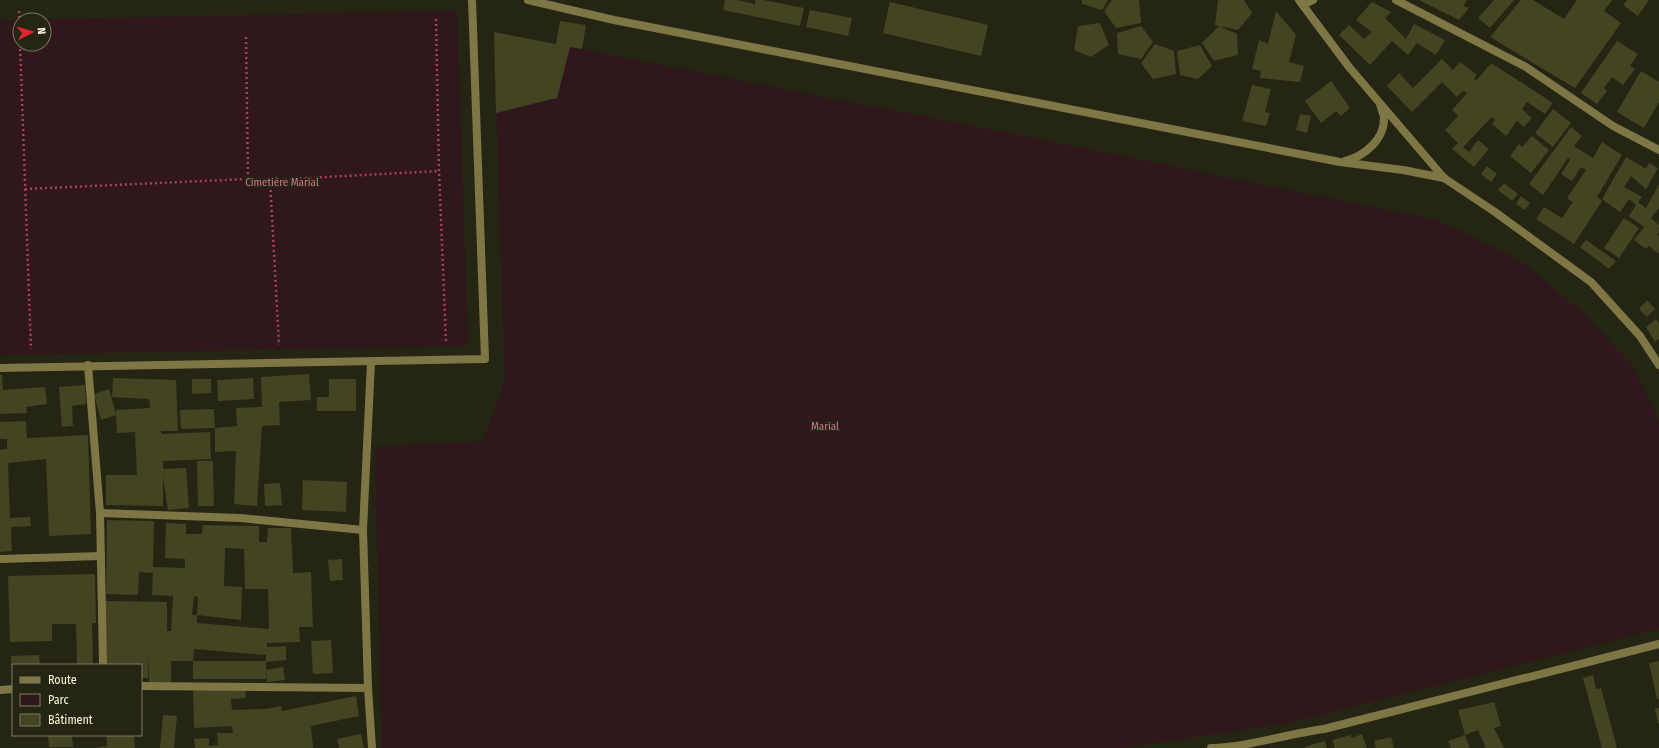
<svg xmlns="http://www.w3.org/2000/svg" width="1659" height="748" viewBox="0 0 1659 748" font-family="'Fira Sans Condensed',sans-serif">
  <rect width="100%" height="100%" fill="#252513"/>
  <g fill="#2f171c" fill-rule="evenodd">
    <path d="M 457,11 L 468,346 L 0,355 L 0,20 ZM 20,20 L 44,20 L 44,44 L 20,44 Z"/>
    <polygon points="494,32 1008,133 1437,220 1518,259 1581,311 1631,364 1659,420 1659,629 1288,723 1121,748 382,748 375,447 483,441 505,380"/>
  </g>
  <g fill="#434422" fill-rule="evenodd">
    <polygon points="725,0 737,0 755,4 755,0 763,0 804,8 800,26 723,10"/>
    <polygon points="1082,0 1108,0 1102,10 1082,4"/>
    <polygon points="1112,0 1139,0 1141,23 1116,28 1104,11"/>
    <polygon points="1218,0 1244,0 1252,13 1238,30 1219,26 1237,34 1238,55 1214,61 1202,43 1219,26 1215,25"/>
    <polygon points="1419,0 1467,0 1463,6 1469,8 1459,20"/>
    <polygon points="1494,0 1514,0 1490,28 1478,18"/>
    <polygon points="1521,0 1533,0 1564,19 1577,0 1612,0 1604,11 1621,23 1575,88 1490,37"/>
    <polygon points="1627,0 1649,0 1638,16 1623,5"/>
    <polygon points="890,2 988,25 981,56 883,33"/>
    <polygon points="1372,2 1391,12 1385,18 1406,39 1414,24 1445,40 1436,55 1417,43 1408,55 1392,41 1370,65 1339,35 1349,25 1364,39 1372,32 1356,20"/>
    <polygon points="810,10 852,18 848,36 806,27"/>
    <polygon points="1276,11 1296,35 1289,62 1304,66 1300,82 1260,78 1261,71 1252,69 1259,40 1268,44"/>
    <polygon points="560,21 586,25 582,49 570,47 557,98 496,113 494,32 556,44"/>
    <polygon points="1100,23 1109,45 1091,57 1074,50 1078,26"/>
    <polygon points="1141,26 1153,42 1141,59 1118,54 1117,33"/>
    <polygon points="1617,41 1638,54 1630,66 1635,69 1623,85 1612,77 1604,88 1607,91 1597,104 1581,93"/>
    <polygon points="1155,44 1174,51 1176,74 1153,79 1141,63"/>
    <polygon points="1200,45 1212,66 1198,79 1180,75 1177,51"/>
    <polygon points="1442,59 1453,70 1460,62 1477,75 1474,78 1476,81 1491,63 1553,103 1545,114 1527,102 1522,109 1532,118 1524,127 1517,121 1506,136 1492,124 1495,121 1492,117 1463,147 1469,152 1478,140 1489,149 1474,167 1452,149 1458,143 1445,130 1458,116 1452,110 1467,93 1463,91 1457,97 1442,82 1412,112 1387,86 1399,73 1413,88"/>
    <polygon points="1641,71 1659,82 1659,102 1644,128 1617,112"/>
    <polygon points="1331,81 1350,108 1341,116 1336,111 1321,123 1305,101"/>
    <polygon points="1252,85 1271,89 1265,112 1270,113 1266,126 1242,121"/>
    <polygon points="1553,109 1571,123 1553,147 1535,133"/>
    <polygon points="1300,114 1311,116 1307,133 1296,130"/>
    <polygon points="1571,127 1582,136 1574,146 1593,158 1602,142 1622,155 1597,197 1602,201 1574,244 1536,219 1544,207 1562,218 1573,202 1567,198 1586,170 1581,167 1572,181 1561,174 1570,160 1568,158 1543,195 1529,184"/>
    <polygon points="1532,136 1549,150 1531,173 1510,156 1519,144 1522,147"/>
    <polygon points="1626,157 1646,169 1649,163 1658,168 1646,189 1631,176 1624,187 1642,197 1638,202 1646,208 1659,184 1659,208 1651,218 1659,225 1659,232 1657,235 1659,236 1659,254 1649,246 1646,249 1634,240 1644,227 1629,216 1636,205 1629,199 1620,212 1602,199"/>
    <polygon points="1487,166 1497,174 1491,182 1481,174"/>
    <polygon points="1504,183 1518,194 1512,201 1498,190"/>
    <polygon points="1521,196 1530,203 1525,210 1516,204"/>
    <polygon points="1624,218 1639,228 1619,258 1604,248"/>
    <polygon points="1586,240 1616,261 1609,269 1580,247"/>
    <polygon points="1647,300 1655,309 1647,317 1639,309"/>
    <polygon points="1656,319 1659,323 1659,339 1655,342 1646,327"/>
    <polygon points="309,374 311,400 279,402 280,425 262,426 257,506 234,504 236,451 215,452 215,428 237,426 236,408 262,407 261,377"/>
    <polygon points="0,375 2,375 3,390 45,387 47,404 26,407 27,413 0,414"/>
    <polygon points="113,378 176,380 178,431 161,431 161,434 210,432 211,459 163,461 163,469 186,468 189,508 168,510 163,476 163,506 106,505 106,475 137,475 135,433 139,432 117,433 116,415 101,420 94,394 109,389 116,414 116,410 150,408 149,399 112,397"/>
    <polygon points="253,378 254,399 218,401 217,380"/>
    <polygon points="192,379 211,379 211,393 192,394"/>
    <polygon points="329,379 356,379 356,411 317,411 317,397 329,397"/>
    <polygon points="85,385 86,404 72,406 73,426 62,427 59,387"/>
    <polygon points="214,409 215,428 181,429 180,410"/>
    <polygon points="26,421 27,438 88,435 91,534 49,536 46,459 8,463 10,518 30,517 31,526 11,527 12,551 0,552 0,450 7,449 7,439 0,439 0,422"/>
    <polygon points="197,461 213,461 214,506 198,506"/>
    <polygon points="303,480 347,482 346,512 302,510"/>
    <polygon points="280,483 282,505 265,506 264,484"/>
    <path d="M 107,520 L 154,521 L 153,567 L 185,568 L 185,559 L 165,558 L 166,523 L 186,524 L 186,534 L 202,534 L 203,525 L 259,526 L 259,542 L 267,542 L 268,528 L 291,528 L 293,573 L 311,572 L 313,627 L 299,627 L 300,642 L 267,643 L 267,647 L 286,646 L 286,660 L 266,662 L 266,670 L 283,667 L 285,680 L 267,682 L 266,671 L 266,679 L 193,679 L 193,661 L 266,661 L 266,655 L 194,649 L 193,661 L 171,661 L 171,684 L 149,684 L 149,655 L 148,678 L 141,678 L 141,665 L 104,665 L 105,601 L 167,602 L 167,631 L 171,631 L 173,596 L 152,595 L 153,573 L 139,572 L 138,595 L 106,594 ZM 225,548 L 244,549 L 245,589 L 268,589 L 269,629 L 197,623 L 197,615 L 241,620 L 242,587 L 224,586 ZM 194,596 L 198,597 L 197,615 L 192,615 Z"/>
    <polygon points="342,559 343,580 330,581 328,560"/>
    <polygon points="95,574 96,623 92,623 93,665 77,665 76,624 52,624 52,641 10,642 8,576"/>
    <polygon points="331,640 333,673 313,674 311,641"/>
    <polygon points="39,655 40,665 13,665 13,675 12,675 11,656"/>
    <polygon points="1659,661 1659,699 1657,699 1649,663"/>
    <polygon points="1593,675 1596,689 1601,688 1617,748 1602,748 1583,678"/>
    <polygon points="245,688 246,698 231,699 232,710 265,709 281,706 282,711 356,696 359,716 311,726 313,748 195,748 194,739 209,738 209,746 218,745 217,733 233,733 232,726 194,728 193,690"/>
    <polygon points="1494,702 1501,726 1494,728 1504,748 1486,748 1478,730 1465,735 1458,710"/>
    <polygon points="1659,708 1659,723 1658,723 1655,709"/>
    <polygon points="163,715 177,716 174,748 160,748"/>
    <polygon points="361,734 364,748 339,748 337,739"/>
    <polygon points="1362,734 1367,748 1335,748 1332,740 1351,735 1352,738"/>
    <polygon points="48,735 72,735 73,747 49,747"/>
    <polygon points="106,735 134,735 135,748 95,748 107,746"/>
    <polygon points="1465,735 1470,748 1451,748 1448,741"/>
    <polygon points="1391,737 1394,748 1376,748 1374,741"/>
    <polygon points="1325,741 1327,748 1305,748 1304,747"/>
  </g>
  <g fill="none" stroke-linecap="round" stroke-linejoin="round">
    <g stroke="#a94159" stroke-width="2.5" stroke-dasharray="2 3" stroke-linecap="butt">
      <polyline points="19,11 20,37"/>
      <polyline points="436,19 439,171 446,342"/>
      <polyline points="246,37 248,179"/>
      <polyline points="20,44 31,349"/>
      <polyline points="270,180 279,345"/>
      <polyline points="25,189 248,179 270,180 439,171"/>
    </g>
    <g stroke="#7e7745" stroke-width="8">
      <polyline points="528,0 614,20 1340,162 1403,170 1444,178"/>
      <polyline points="1299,0 1349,67 1444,178 1495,212 1591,282 1640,336 1659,365"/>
      <polyline points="1396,0 1526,67 1613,126 1659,150"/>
      <polyline points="1303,5 1313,0"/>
      <path d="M 1345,161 C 1365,156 1385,139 1384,117 C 1383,113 1381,108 1380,104"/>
      <polyline points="371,362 363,530 368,688 372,748"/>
      <polyline points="88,365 100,513 103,665"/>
      <polyline points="0,368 485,359 472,0"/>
      <polyline points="100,513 240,518 363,530"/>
      <polyline points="0,559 101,556"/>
      <polyline points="141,686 368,688"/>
      <polyline points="0,690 13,689"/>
      <path d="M 1211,748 C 1249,747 1286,734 1324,729 L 1659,644"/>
    </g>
  </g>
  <g text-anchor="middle" stroke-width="4" stroke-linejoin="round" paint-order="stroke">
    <g font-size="11" fill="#d17299" stroke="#252513">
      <text x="282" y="186">Cimetière Marial</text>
      <text x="825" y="430">Marial</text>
    </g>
  </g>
  <rect x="12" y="664" width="130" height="72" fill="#252513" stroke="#7a7a63"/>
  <rect x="20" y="677" width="20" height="6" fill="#7e7745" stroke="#7a7a63"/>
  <text x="48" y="684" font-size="12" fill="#faf9dc">Route</text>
  <rect x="20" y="694" width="20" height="12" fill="#2f171c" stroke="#7a7a63"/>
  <text x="48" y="704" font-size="12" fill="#faf9dc">Parc</text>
  <rect x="20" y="714" width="20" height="12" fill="#434422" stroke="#7a7a63"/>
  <text x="48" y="724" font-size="12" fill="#faf9dc">Bâtiment</text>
  <g transform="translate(32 32) rotate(84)"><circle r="19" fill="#252513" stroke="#7a7a63"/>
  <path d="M0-3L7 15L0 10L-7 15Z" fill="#e0232f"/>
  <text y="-6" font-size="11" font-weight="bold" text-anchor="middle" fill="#faf9dc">N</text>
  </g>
</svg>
